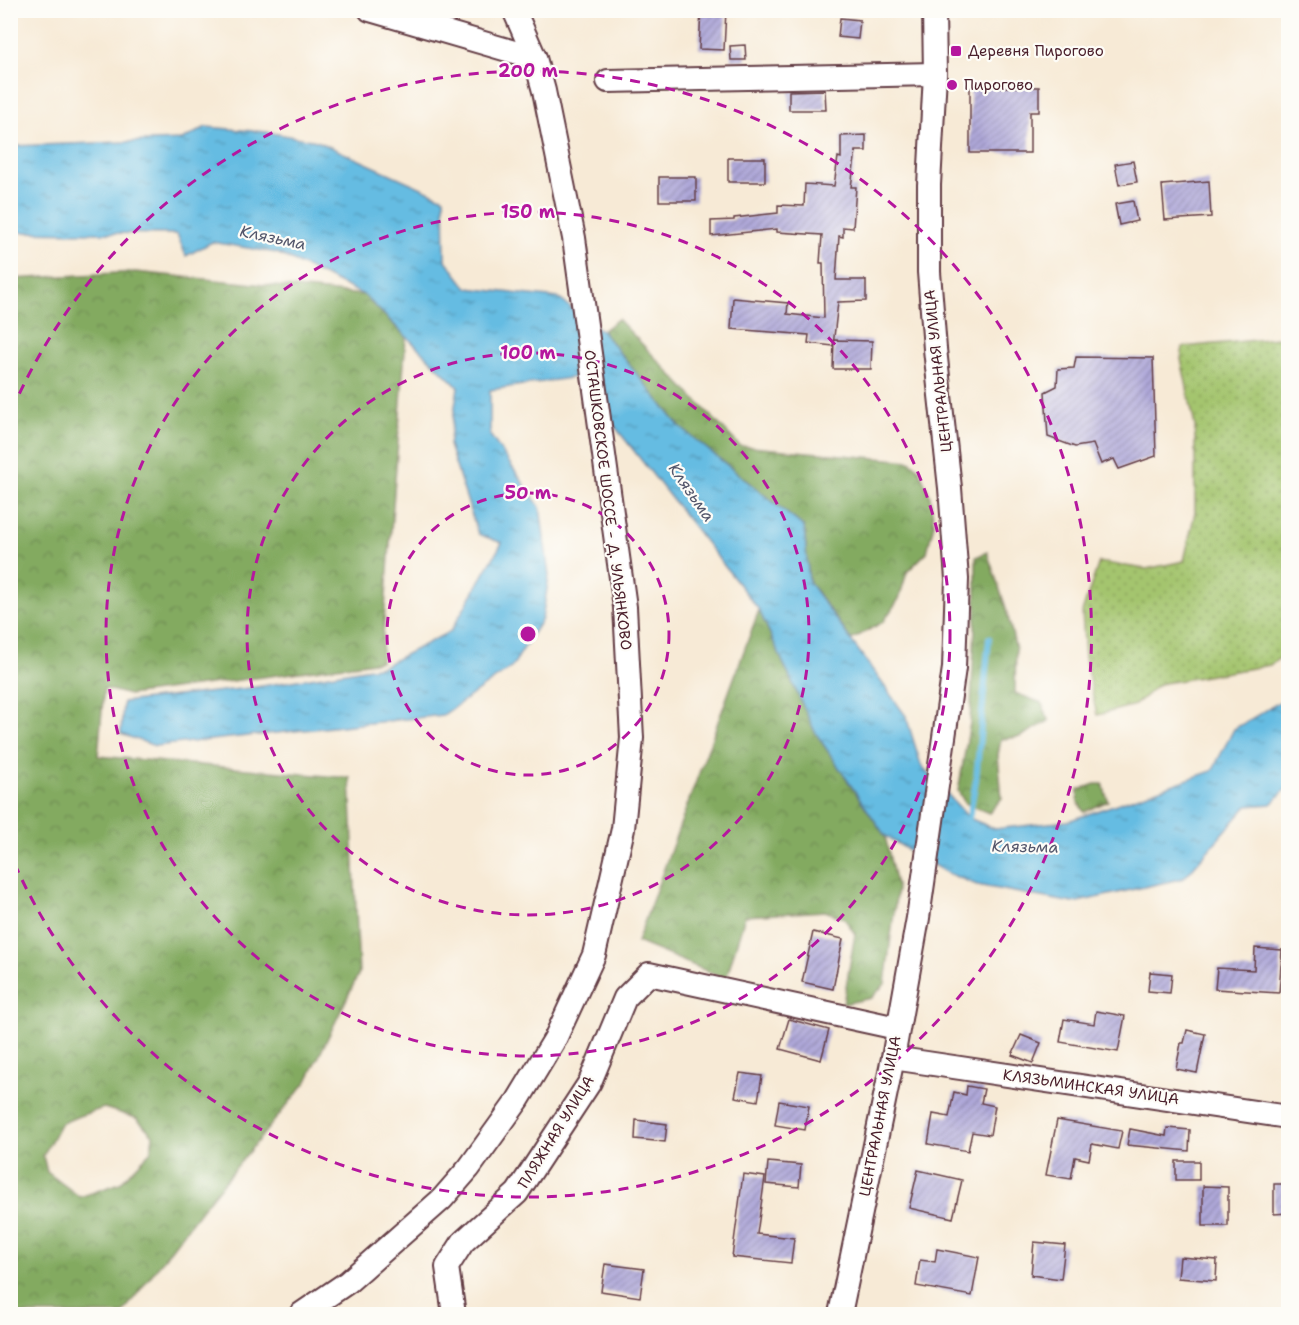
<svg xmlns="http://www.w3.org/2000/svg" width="1299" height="1325" viewBox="0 0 1299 1325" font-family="'Shantell Sans',sans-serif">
  <defs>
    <pattern id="grass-dots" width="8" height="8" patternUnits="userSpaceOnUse" patternTransform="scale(1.5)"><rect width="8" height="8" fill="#a4c56e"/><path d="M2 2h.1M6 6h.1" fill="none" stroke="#889f5b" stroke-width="1.8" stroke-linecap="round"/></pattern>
    <pattern id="forest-crowns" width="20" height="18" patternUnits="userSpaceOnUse" patternTransform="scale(1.5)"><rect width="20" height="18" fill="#83aa61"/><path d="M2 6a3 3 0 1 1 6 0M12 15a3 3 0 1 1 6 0" fill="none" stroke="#6d8a50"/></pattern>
    <pattern id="water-ripples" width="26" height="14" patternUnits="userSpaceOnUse" patternTransform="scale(1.5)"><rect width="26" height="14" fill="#65bce2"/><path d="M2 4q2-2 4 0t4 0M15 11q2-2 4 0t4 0" fill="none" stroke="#5598b7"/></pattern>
    <pattern id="building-hatch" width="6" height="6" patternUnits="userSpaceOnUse" patternTransform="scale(1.5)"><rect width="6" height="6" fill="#afa8d9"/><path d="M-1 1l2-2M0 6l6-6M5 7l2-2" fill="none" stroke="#9088b0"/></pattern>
  </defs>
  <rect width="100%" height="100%" fill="#fdfcf7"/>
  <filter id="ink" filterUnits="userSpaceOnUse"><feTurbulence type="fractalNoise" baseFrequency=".0167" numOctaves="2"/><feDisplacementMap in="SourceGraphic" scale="12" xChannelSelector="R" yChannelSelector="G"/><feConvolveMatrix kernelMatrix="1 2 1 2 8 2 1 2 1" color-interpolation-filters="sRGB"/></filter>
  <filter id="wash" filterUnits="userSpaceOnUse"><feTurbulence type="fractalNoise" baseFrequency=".008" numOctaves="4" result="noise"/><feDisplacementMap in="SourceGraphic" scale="24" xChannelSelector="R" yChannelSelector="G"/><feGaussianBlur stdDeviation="1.35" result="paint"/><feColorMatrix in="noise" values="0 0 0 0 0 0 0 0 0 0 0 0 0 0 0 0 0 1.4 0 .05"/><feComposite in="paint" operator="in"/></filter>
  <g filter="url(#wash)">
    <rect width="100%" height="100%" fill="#f7ead6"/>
    <polygon fill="url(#grass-dots)" stroke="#77724c" stroke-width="1.5" points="1288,337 1288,652 1270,665 1159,684 1135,705 1097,715 1085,659 1082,612 1099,562 1146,569 1184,561 1195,512 1195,426 1181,359 1183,347"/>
    <g fill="url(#forest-crowns)" stroke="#666446" stroke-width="1.5" fill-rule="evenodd">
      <path d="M 135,272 L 364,295 L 406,337 L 381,661 L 129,695 L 104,688 L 98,756 L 350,778 L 359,973 L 307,1081 L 201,1210 L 122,1314 L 11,1314 L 11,279 ZM 104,1108 L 136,1118 L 153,1135 L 151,1151 L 120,1183 L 80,1197 L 47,1172 L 43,1156 L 60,1124 L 79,1116 Z"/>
      <polygon points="618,319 740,446 910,461 919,469 930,496 934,524 927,552 907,572 899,599 883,622 851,640 809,581 804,527 680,427 602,331"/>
      <polygon points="987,552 1005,605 1016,649 1015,693 1042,703 1049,721 1020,737 1001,739 998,755 1002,798 989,813 965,803 958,791 970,723 976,607 976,557"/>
      <polygon points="759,610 815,732 885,836 897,889 885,984 871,998 843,1004 855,934 844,918 825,911 745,916 726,979 637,942"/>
      <polygon points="1095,784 1103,784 1108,801 1084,812 1078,802 1078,790"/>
    </g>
    <polygon fill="url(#water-ripples)" stroke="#586e86" stroke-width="1.5" points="206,127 266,132 317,141 444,198 445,259 467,288 558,298 602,331 680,427 804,527 809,582 906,716 921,765 969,818 995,829 1068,821 1212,771 1234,729 1288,697 1288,787 1271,804 1247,806 1184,878 1073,903 977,885 945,872 885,836 815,732 759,610 576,377 490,390 490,435 540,507 549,576 542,619 512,667 443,715 155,746 121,734 123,702 250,688 383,666 451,631 502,543 478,534 449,445 458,387 364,295 277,253 212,242 186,256 177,234 11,232 11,146 182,140"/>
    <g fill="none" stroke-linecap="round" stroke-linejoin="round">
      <polyline stroke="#65bce2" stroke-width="6" points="969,818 976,780 989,638"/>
    </g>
    <g id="blocks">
      <g fill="url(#building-hatch)">
        <polygon points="701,10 726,10 724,50 699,49"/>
        <polygon points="840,18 860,20 858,39 838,37"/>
        <polygon points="745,45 746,60 731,60 730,46"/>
        <polygon points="970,87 1039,87 1039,112 1030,112 1030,153 970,153"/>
        <polygon points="825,90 826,110 789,110 789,91"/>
        <polygon points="866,135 866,151 856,151 851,187 856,187 853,228 843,227 843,237 839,236 836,280 866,280 866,301 838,302 833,346 808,343 809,335 731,329 733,298 788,303 787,314 824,318 823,263 820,263 822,235 777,232 777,229 711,236 711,221 734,220 734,218 778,213 778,205 804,206 805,184 834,186 838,157 841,158 841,136"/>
        <rect x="728" y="158" width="37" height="24"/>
        <polygon points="1133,161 1137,182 1119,185 1115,164"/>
        <rect x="659" y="177" width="37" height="24"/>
        <polygon points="1209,181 1211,217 1165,220 1162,185"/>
        <polygon points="1133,201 1137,221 1119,225 1115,204"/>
        <polygon points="834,340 872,341 871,369 833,369"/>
        <polygon points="1076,357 1153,358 1156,456 1119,469 1114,459 1101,464 1093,444 1075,447 1048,437 1045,392 1057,386 1058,369 1074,368"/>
        <polygon points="813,932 843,939 833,989 802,982"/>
        <polygon points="1255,948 1282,950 1279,993 1215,989 1217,968 1254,970"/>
        <polygon points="1150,972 1172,974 1170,993 1148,991"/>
        <polygon points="1096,1011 1125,1016 1118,1052 1060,1042 1064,1019 1094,1024"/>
        <polygon points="789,1019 829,1030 821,1060 780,1049"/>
        <polygon points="1187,1030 1205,1034 1197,1073 1176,1069 1181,1043 1184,1043"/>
        <polygon points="1021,1035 1041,1043 1033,1063 1012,1055"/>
        <polygon points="740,1073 762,1076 758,1101 735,1097"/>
        <polygon points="967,1086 984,1089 981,1103 995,1106 990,1135 972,1132 968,1151 928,1144 933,1114 949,1117 954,1092 966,1095"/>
        <polygon points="779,1101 809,1106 805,1130 775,1125"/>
        <polygon points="636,1120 667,1124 665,1142 635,1139"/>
        <polygon points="1057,1120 1122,1131 1118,1149 1092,1144 1089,1160 1075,1157 1071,1179 1046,1175"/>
        <polygon points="1167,1128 1190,1130 1189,1151 1127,1145 1130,1129 1166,1136"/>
        <rect x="1176" y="1161" width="23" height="19"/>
        <polygon points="768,1162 801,1165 799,1187 766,1184"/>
        <polygon points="918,1170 962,1180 953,1218 909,1208"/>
        <polygon points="743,1174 765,1177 757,1234 794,1238 791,1263 732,1257"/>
        <polygon points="1274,1184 1288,1184 1288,1213 1274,1214"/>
        <polygon points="1203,1186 1228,1187 1228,1226 1203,1226"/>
        <polygon points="1034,1242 1065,1245 1061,1279 1031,1275"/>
        <polygon points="937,1249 979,1257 972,1296 916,1286 920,1260 935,1262"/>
        <polygon points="1180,1257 1217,1260 1216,1281 1178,1278"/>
        <polygon points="605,1264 644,1269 640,1297 601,1291"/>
      </g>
    </g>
  </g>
  <g filter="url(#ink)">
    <use href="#blocks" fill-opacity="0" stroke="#643d45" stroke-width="1.5"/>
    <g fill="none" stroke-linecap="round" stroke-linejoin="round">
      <g stroke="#643d45" stroke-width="26">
        <g id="minor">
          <polyline points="370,10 535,58"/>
          <polyline points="608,81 935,74"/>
          <polyline points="893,1058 1288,1117"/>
          <polyline points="301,1314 348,1282 442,1199 469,1168 518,1100 555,1039 594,955 623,829 632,738 625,607 574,238 544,91 535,58 514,10"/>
          <polyline points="454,1314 447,1267 463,1242 517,1193 590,1082 625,998 649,974 897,1028"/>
          <polyline points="840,1314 893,1058 918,918 954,668 957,579 950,488 935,349 929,272 929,185 935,74 934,10"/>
        </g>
      </g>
      <use href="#minor" stroke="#fff" stroke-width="22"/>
    </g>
  </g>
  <g fill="none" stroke="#b5179e" stroke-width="3" stroke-dasharray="10 8">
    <circle cx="528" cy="634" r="141"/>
    <circle cx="528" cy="634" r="281"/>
    <circle cx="528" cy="634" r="422"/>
    <path d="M12 410A563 563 0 1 1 12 858"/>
  </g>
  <g fill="#b5179e" stroke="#fdfcf7" stroke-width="2">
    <rect x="950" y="45" width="12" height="12" rx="3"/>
    <circle cx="952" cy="85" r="6"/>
  </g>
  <g text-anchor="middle" stroke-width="4.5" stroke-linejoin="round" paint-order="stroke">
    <g font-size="15" fill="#4a1f2b" stroke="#fdfcf7" text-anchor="start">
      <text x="968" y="56">Деревня Пирогово</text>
      <text x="964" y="90">Пирогово</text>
    </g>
    <g font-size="15" fill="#4a1f2b" stroke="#fdfcf7">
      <text transform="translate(938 371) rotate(-96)" y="5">ЦЕНТРАЛЬНАЯ УЛИЦА</text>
      <text transform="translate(608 500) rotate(83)" y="5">ОСТАШКОВСКОЕ ШОССЕ - Д. УЛЬЯНКОВО</text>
      <text transform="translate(1091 1087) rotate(8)" y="5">КЛЯЗЬМИНСКАЯ УЛИЦА</text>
      <text transform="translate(880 1116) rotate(-79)" y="5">ЦЕНТРАЛЬНАЯ УЛИЦА</text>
      <text transform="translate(556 1132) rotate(-58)" y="5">ПЛЯЖНАЯ УЛИЦА</text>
    </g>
    <g font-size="16" font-style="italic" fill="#53566b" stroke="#fdfcf7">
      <text transform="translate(273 237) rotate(12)" y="6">Клязьма</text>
      <text transform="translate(692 492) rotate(55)" y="6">Клязьма</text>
      <text transform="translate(1025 846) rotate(1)" y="6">Клязьма</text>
    </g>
  </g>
  <circle cx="528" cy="634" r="9" fill="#b5179e" stroke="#fdfcf7" stroke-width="3"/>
  <g font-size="18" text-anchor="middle" font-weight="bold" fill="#b5179e" stroke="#fdfcf7" stroke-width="4.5" stroke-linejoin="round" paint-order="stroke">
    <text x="528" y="77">200 m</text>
    <text x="528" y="218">150 m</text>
    <text x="528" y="359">100 m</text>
    <text x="528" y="499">50 m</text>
  </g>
  <rect width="1299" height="1325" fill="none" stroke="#fdfcf7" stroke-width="36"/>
</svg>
